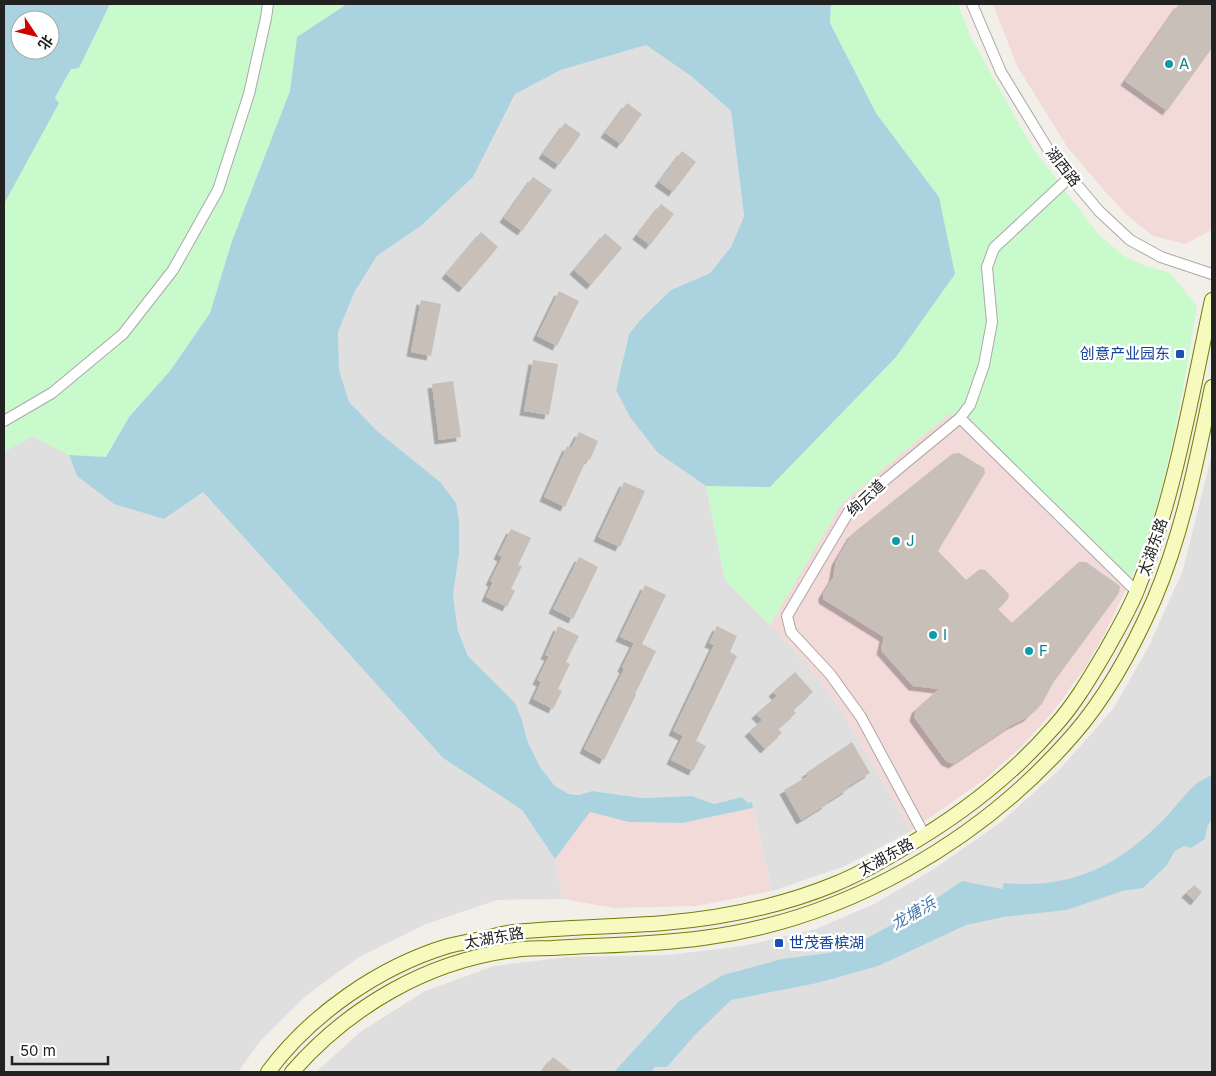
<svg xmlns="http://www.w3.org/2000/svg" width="1216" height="1076" viewBox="0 0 1216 1076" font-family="Inter,'Noto Sans SC',sans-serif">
  <defs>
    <filter id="shadow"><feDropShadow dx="-4.5" dy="4.5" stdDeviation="0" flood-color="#0004"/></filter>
  </defs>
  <rect width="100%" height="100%" fill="#f2efe9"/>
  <g fill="#e0dfdf">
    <polygon points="646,45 691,76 731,111 744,216 731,247 710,273 671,290 641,319 629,334 616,390 658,453 706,486 725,580 770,625 811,669 844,714 911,831 843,867 772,891 752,803 748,803 742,797 714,804 692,796 643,798 592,791 579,795 569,794 555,786 540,767 527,740 522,720 482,670 468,656 458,631 453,595 459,554 459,521 349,402 339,370 338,332 355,291 377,256 422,225 473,177 515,94 561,70"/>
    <polygon points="32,436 69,455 77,476 203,492 443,758 522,810 555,859 563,899 497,900 426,924 359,957 307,995 261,1040 238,1072 4,1072 4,452"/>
    <polygon points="1212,454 1212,1072 316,1072 360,1032 425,991 494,966 567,957 668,955 743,946 816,929 874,904 934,869 1001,822 1060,769 1113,709 1149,646 1183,570"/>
  </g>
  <g fill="#f2dad9">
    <polygon points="993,4 1212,4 1212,230 1185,244 1153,236 1127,215 1102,188 1068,148 1017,66"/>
    <polygon points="950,413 1127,587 1104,635 1085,668 1053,712 1021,747 985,779 911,831 844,714 811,669 770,625 841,504"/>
    <polygon points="753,808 772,891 697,906 614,908 563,899 555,859 590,811 629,822 682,823"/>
  </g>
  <g fill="#c8facc">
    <polygon points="110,4 347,4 297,37 290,91 232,241 210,313 170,371 129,417 106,457 69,455 32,436 4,452 4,204 59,103 55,99 71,69 79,68"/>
    <path d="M 831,4 L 958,4 L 971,38 L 1032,147 L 1098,234 L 1124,256 L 1143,265 L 1170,273 L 1197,306 C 1184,383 1172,463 1147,537 C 1141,554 1134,570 1127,587 L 950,413 L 841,504 L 770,625 L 725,580 L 706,486 L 770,487 L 939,197 L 876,113 L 830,23 Z"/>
  </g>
  <g fill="#aad3df" fill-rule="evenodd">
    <path d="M 4,4 L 110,4 L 79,68 L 71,69 L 55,98 L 59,103 L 4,204 ZM 20,20 L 50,20 L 50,50 L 20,50 Z"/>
    <polygon points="347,4 831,4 830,23 876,113 939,197 955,274 896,357 770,487 706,486 658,453 630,417 616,390 629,334 641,319 671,290 710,273 731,247 744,216 731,111 691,76 646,45 561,70 515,94 473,177 422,225 377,256 355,291 338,332 339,370 349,402 377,431 440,482 456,503 459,521 459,554 453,595 458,631 468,656 515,703 522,720 527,740 540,767 555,786 569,794 579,795 592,791 643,798 692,796 714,804 742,797 748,803 752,802 753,808 682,823 629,822 590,812 555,859 522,810 443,758 203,492 164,519 114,504 77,476 69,455 106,457 129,417 170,371 210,313 232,241 290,91 297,37"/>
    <path d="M 1212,775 L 1212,819 L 1207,827 L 1205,839 L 1191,848 L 1184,846 L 1174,852 L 1167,865 L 1143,888 L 1122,891 L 1067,910 L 1003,917 L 966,925 L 878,966 L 817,983 L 731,1000 L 694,1036 L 667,1067 L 655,1067 L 651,1072 L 614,1072 L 678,1002 L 723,975 L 782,959 L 829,953 L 867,938 L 916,912 L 962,881 L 1002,889 L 1004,883 C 1069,889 1116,868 1162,821 C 1174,810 1183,795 1196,784 C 1200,780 1207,778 1212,775 Z"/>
  </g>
  <g fill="#c7bfb8" filter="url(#shadow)">
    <polygon points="1179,4 1212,4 1212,48 1167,111 1125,81"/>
    <polygon points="627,103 642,114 621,144 605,133"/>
    <polygon points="565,123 581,134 559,165 543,154"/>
    <polygon points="682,151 696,162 673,192 659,182"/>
    <polygon points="533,177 552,190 522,231 504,218"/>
    <polygon points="661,204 674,214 650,245 637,235"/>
    <polygon points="481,232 498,247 463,288 446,274"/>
    <polygon points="605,233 622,248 591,285 574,270"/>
    <polygon points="559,291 579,301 557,346 537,336"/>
    <polygon points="421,300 441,304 431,356 411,352"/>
    <polygon points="533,360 558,364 549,415 524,411"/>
    <polygon points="453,381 461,437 439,440 432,384"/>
    <polygon points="579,432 598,441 590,460 587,458 565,507 544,497 567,446 571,448"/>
    <polygon points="959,453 984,468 985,473 938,551 966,580 980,569 985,570 1009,594 1008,599 998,609 1012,623 1079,562 1086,562 1120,586 1119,593 1053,683 1042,704 1028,717 1010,726 953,764 946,761 914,717 916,709 939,689 913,686 881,650 884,637 823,599 823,594 833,578 836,561 852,534 952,454"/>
    <polygon points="624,482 645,491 620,547 598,537"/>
    <polygon points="511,529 531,538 518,565 522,566 511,589 515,591 507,607 486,597 493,582 490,581 502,557 498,555"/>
    <polygon points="579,557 598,567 573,619 553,609"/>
    <polygon points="645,585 666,595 642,644 656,651 635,694 636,695 604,760 584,749 624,669 622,667 634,643 620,637"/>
    <polygon points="558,626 579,636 566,662 570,664 558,689 562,691 553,709 533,699 541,682 537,680 549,656 545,655"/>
    <polygon points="717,626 737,636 730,652 737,656 696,741 706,746 693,771 671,760 683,736 673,731 714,645 709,643"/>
    <polygon points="795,672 813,692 793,710 796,713 778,729 782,733 765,749 749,732 762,720 756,714 777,696 773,692"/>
    <polygon points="852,742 870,773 847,787 848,789 826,803 827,804 801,820 784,790 808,776 806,773"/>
    <polygon points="1194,885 1202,892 1195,901 1186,893"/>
    <polygon points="553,1057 572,1072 541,1072"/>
  </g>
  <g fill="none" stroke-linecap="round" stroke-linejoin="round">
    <g stroke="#a9a9a9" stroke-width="12">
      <g id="minor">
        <polyline points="972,4 1001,72 1051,154 1099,211 1130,240 1161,257 1212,274"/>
        <polyline points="960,418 1137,592"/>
        <polyline points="4,421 52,393 123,334 173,270 218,190 249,94 266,18 268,4"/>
        <polyline points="925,836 861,717 830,674 791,632 787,616 851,508 960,418 970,405 984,365 992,322 987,267 994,248 1070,177"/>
      </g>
    </g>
    <g stroke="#707d05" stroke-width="16">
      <g id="secondary">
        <path d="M 268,1072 C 311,1014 379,967 448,946 C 459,943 471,941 482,939 C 493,936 504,933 515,932 C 564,927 614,927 664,923 C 721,918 782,906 835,884 C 860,874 884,860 907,846 C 962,814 1012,775 1054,727 C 1075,704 1091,676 1107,649 C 1118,629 1130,609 1138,588 C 1175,496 1191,397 1212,300"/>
        <path d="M 292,1072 C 349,1007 427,961 514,950 C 526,948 539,948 552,948 C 602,945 653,945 703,938 C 844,920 980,842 1073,735 C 1107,696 1133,648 1154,600 C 1183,532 1197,459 1212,387"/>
      </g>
    </g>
    <use href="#minor" stroke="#fff" stroke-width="10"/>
    <use href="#secondary" stroke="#f7fabf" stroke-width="14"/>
  </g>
  <g fill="#0f9aa8" stroke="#fff" stroke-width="2">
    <circle cx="1169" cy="64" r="5"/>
    <circle cx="896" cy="541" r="5"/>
    <circle cx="933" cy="635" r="5"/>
    <circle cx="1029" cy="651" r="5"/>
  </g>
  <g fill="#1a4fb4" stroke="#fff" stroke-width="2">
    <rect x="1175" y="349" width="10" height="10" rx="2.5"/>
    <rect x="774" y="938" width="10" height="10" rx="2.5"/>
  </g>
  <g text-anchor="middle" stroke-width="5" stroke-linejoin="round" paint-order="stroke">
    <g font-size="15" fill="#0d838f" stroke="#fff" text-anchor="start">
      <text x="1179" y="69">A</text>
      <text x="906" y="546">J</text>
      <text x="943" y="640">I</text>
      <text x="1039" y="656">F</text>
    </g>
    <g font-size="15" fill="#222" stroke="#fff">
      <text transform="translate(1063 167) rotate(52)" y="5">湖西路</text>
      <text transform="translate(866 498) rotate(-43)" y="5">绚云道</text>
      <text transform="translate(1153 547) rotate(-71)" y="5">太湖东路</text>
      <text transform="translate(886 857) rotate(-29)" y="5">太湖东路</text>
      <text transform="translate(494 938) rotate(-10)" y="5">太湖东路</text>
    </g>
    <g font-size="15" fill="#164399" stroke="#fff" text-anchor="end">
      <text x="1170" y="359">创意产业园东</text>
      <text x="789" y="948" text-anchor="start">世茂香槟湖</text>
    </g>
    <g font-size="16" font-style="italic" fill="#4a7aab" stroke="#fff">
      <text transform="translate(913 913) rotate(-30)" y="6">龙塘浜</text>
    </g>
  </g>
  <rect width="1216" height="1076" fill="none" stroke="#222222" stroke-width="10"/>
  <g transform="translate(35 35) rotate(125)"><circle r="24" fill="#ffffff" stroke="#a7a7a7"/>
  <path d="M0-4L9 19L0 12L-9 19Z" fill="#d40000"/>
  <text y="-8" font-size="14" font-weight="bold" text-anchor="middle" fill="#222222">北</text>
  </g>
  <path d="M12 1056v8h96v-8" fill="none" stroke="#222222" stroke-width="2.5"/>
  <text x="20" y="1056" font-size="15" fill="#222222" stroke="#ffffff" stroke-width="4" paint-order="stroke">50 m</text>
</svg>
